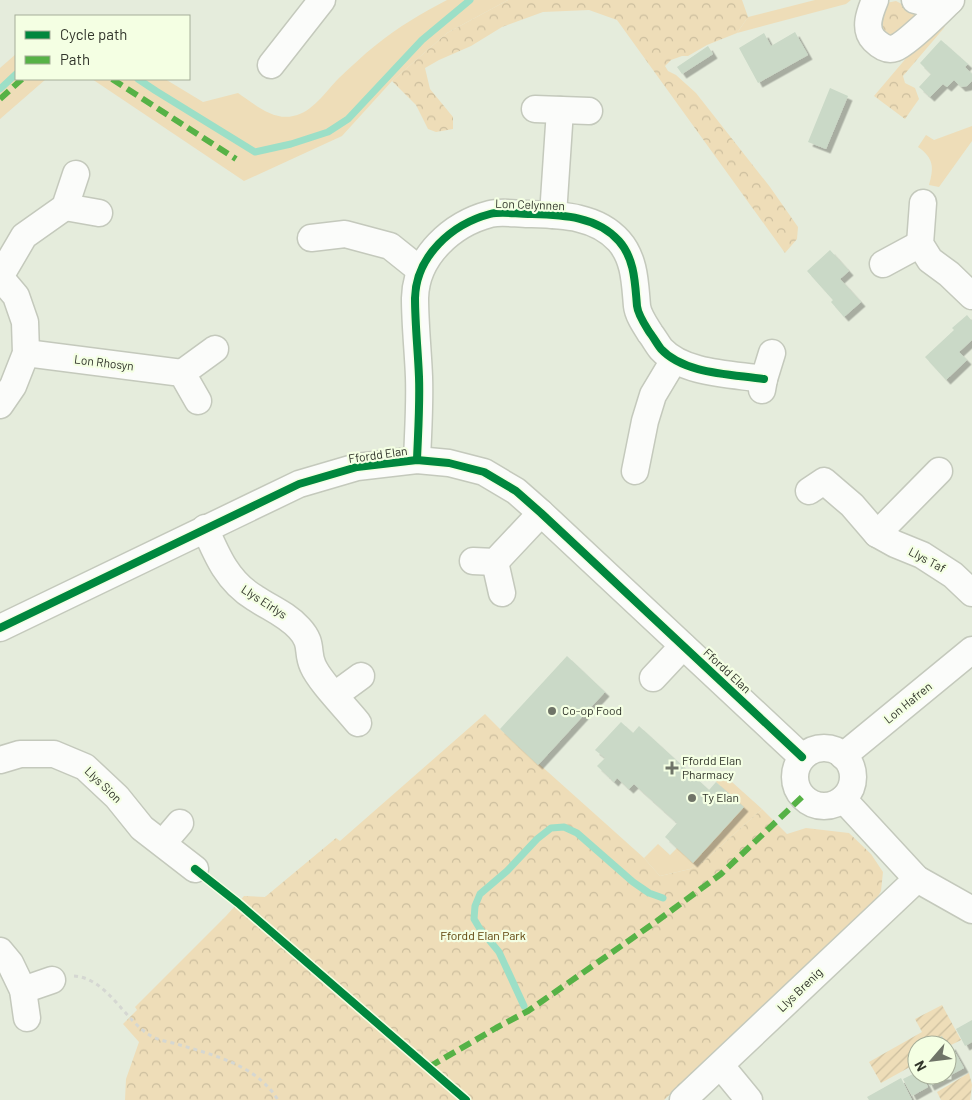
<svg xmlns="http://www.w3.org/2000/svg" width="972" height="1100" viewBox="0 0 972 1100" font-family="Barlow,sans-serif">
  <defs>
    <pattern id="forest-crowns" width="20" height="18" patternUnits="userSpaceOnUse" patternTransform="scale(1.25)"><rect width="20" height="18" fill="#eeddb8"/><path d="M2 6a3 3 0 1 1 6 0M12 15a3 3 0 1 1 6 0" fill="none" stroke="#ccbe9e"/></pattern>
    <pattern id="garden-furrows" width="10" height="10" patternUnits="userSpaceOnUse" patternTransform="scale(1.25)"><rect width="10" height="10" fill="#eeddb8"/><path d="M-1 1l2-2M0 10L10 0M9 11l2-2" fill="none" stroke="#ccbe9e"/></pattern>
    <filter id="shadow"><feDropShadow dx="4.5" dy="4.5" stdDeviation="0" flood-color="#0004"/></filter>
  </defs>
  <rect width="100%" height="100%" fill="#e5ecdc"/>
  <g fill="#eeddb8">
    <path d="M 447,0 L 508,0 L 447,33 L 392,81 L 342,136 L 244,181 L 92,79 L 165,79 L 203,102 L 238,93 C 253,103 273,121 293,116 C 312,113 326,91 339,78 C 351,67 363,55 376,45 C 398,27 422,13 447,0 Z"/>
    <polygon points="815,0 851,0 846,4 737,33 748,17"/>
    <polygon points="16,54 16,79 46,79 0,119 0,68"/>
    <path d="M 972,126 L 972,141 L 939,187 L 929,185 C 934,168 934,158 918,147 L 926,135 L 934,140 Z"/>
    <polygon points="723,774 762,809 704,861 690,869 660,876 644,858 658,844 670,855 677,848 743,807 716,782"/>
  </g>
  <g fill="url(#forest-crowns)">
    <polygon points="508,0 742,0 748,17 737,33 707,45 688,56 682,56 671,60 665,66 668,71 676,75 696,93 770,187 798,227 797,239 785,253 617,20 589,10 543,12 502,27 471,46 439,60 425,68 430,89 453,117 453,129 436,132 428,129 416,105 392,81 447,33"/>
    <polygon points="896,1 919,13 895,37 884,35 879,22 886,3"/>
    <polygon points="944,20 946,23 944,28 903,76 905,83 915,88 919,99 905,119 874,96 930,30"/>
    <polygon points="485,714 500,729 644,858 660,876 690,869 704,861 762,809 787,834 806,828 849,833 871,854 883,872 881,891 872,907 812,960 664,1100 125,1100 126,1079 139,1042 123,1024 137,1010 135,1007 226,916 244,896 265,897 336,838 340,841"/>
  </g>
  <g fill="url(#garden-furrows)">
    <polygon points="942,1005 961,1040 947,1047 942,1037 926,1045 917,1045 917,1063 881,1083 869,1062 922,1032 915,1019"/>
    <polygon points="969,1073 972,1085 970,1100 941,1100 937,1092"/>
  </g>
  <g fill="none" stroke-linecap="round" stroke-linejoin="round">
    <g stroke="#9cdfc7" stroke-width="7">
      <polyline points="138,79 156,91 255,152 291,144 328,132 348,119 422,40 470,0"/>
      <polyline points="0,89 16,74"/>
      <polyline points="524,1006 499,952 480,929 474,919 475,906 480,894 507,871 537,839 551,828 564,827 577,833 633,882 649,893 663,898"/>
    </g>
  </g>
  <g fill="#cad9c7" filter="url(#shadow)">
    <polygon points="795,32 808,55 758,83 739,48 764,33 771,46"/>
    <polygon points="941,40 968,64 965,67 972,74 972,81 967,86 961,87 954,80 947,87 943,84 930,97 919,87 931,74 920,63"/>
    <polygon points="708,46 713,54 682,74 677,67"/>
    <polygon points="830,88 848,96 826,149 808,142"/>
    <polygon points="830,250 849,271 840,279 861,302 844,317 831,302 833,300 807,271"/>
    <polygon points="967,315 972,321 972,340 959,352 967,360 946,380 925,357 954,330 952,328"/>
    <polygon points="567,656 605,692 538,765 500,729"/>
    <polygon points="621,722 633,733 639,726 709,790 716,782 744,807 693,863 665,837 677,823 634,784 629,789 617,778 614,782 597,766 605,758 595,750"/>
    <polygon points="972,1020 972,1042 965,1046 956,1029"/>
    <polygon points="942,1036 946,1045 926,1045"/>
    <polygon points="951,1045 964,1068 930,1086 924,1075 947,1075 947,1047"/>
    <polygon points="917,1072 917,1075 922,1075 928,1087 912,1096 903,1079"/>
    <polygon points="901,1078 912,1100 869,1100 867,1097"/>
  </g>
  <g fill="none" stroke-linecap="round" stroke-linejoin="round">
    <g stroke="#c4c9bc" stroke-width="29">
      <g id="minor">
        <path d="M 875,0 C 870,12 863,29 874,40 C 879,45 887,51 895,48 C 905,45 942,9 951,0"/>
        <polyline points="915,0 930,4 950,1"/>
        <polyline points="271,65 322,0"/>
        <polyline points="535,109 589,111"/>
        <polyline points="923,203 920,244 930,260 949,274 972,296"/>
        <polyline points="65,207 99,213"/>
        <polyline points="553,215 560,110"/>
        <polyline points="311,238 345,234 390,246 420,270"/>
        <polyline points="883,264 920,244"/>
        <polyline points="0,277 24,236 65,207 76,174"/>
        <polyline points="26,353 182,373 198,401"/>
        <polyline points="182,373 215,349"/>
        <polyline points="762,390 764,379 772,353"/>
        <polyline points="0,405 13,386 26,353 25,322 16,296 0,277"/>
        <path d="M 417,460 C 418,433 420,405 419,377 C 418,351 415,324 415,298 C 416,256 452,224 490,214 C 502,211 516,214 528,214 C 560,215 596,215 619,241 C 635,259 635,284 637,306 C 638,315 645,325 650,333 C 654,338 657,344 661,349 C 684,374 731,374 764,379"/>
        <polyline points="635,471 645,421 653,395 674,360"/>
        <polyline points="809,491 824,481 852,505 877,534 895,544 922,555 953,575 972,593"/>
        <path d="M 205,528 C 217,556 228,582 255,598 C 270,608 286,614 299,628 C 314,644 306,651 313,666 C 320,682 346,708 358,723"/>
        <polyline points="877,534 939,471"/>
        <polyline points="473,561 495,562 541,513"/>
        <polyline points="495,562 502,593"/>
        <polyline points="0,628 299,484 357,467 417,460 449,463 484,472 516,491 541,513 802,757"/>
        <polyline points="653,678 683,646"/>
        <polyline points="335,695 361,676"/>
        <circle cx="824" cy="777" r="29"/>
        <polyline points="843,756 972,650"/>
        <polyline points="0,760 20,754 54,754 85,767 117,797 142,828 195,869"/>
        <polyline points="843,799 917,879 972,910"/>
        <polyline points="163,843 180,823"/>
        <polyline points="0,951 10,963 23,990 27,1018"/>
        <polyline points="23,990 52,980"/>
        <polyline points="721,1066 749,1100"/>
        <polyline points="683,1100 917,879"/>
      </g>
    </g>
    <path stroke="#d5d7d2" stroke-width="3" stroke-dasharray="4 4" stroke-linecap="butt" d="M 74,976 C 107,978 124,1020 151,1036 C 160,1041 171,1042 180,1045 C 217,1056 257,1066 278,1100"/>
    <use href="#minor" stroke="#fbfcfa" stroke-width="26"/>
    <g stroke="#56b246" stroke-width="6" stroke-dasharray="12 6" stroke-linecap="butt">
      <polyline points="112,79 236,159"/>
      <polyline points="0,99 22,79"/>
      <polyline points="429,1067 496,1028 528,1011 657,921 721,874 802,797"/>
    </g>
    <g stroke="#f4ffe3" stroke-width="11">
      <g id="cycleway">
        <path d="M 417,460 C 418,433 420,405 419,377 C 418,351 415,324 415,298 C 416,256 452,224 490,214 C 502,211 516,214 528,214 C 560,215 596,215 619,241 C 635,259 635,284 637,306 C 638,315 645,325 650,333 C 654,338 657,344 661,349 C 684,374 731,374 764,379"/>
        <polyline points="0,628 299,484 357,467 417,460 449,463 484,472 516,491 541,513 802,757"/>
        <polyline points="195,869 238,903 466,1100"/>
      </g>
    </g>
    <use href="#cycleway" stroke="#00873e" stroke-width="8"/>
  </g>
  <g fill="#6f7468" stroke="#f4ffe3" stroke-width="2">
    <circle cx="552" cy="711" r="5"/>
    <path d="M669.5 760.5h5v5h5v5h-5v5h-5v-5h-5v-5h5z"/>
    <circle cx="692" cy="798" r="5"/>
  </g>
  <g text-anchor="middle" stroke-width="4.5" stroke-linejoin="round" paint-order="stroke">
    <g font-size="12" fill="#30342a" stroke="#f4ffe3">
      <text transform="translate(530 205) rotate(2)" y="4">Lon Celynnen</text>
      <text transform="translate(104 363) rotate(7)" y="4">Lon Rhosyn</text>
      <text transform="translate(378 455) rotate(-8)" y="4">Ffordd Elan</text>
      <text transform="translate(927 560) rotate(28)" y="4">Llys Taf</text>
      <text transform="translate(264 602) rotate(33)" y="4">Llys Eirlys</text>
      <text transform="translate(727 671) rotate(43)" y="4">Ffordd Elan</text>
      <text transform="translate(908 703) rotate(-39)" y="4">Lon Hafren</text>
      <text transform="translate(103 785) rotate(44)" y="4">Llys Sion</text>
      <text transform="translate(800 990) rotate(-44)" y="4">Llys Brenig</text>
    </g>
    <g font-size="12" fill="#30342a" stroke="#f4ffe3" text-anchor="start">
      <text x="562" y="715">Co-op Food</text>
      <text x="682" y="765">Ffordd Elan<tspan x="682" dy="14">Pharmacy</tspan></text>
      <text x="702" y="802">Ty Elan</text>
    </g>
    <g font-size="12" fill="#5b3e04" stroke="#f4ffe3">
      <text x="483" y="940">Ffordd Elan Park</text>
    </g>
  </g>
  <rect x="15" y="15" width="175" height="65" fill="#f4ffe3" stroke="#a6ae99"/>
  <rect x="25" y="31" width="25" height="8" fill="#00873e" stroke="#a6ae99"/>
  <text x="60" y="40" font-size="15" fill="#30342a">Cycle path</text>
  <rect x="25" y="56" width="25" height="8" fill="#56b246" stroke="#a6ae99"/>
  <text x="60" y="65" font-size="15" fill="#30342a">Path</text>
  <g transform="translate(932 1060) rotate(242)"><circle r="24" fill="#f4ffe3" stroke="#a6ae99"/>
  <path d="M0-4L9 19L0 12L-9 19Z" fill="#6f7468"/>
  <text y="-8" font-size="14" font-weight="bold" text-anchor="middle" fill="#30342a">N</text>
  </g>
</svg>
